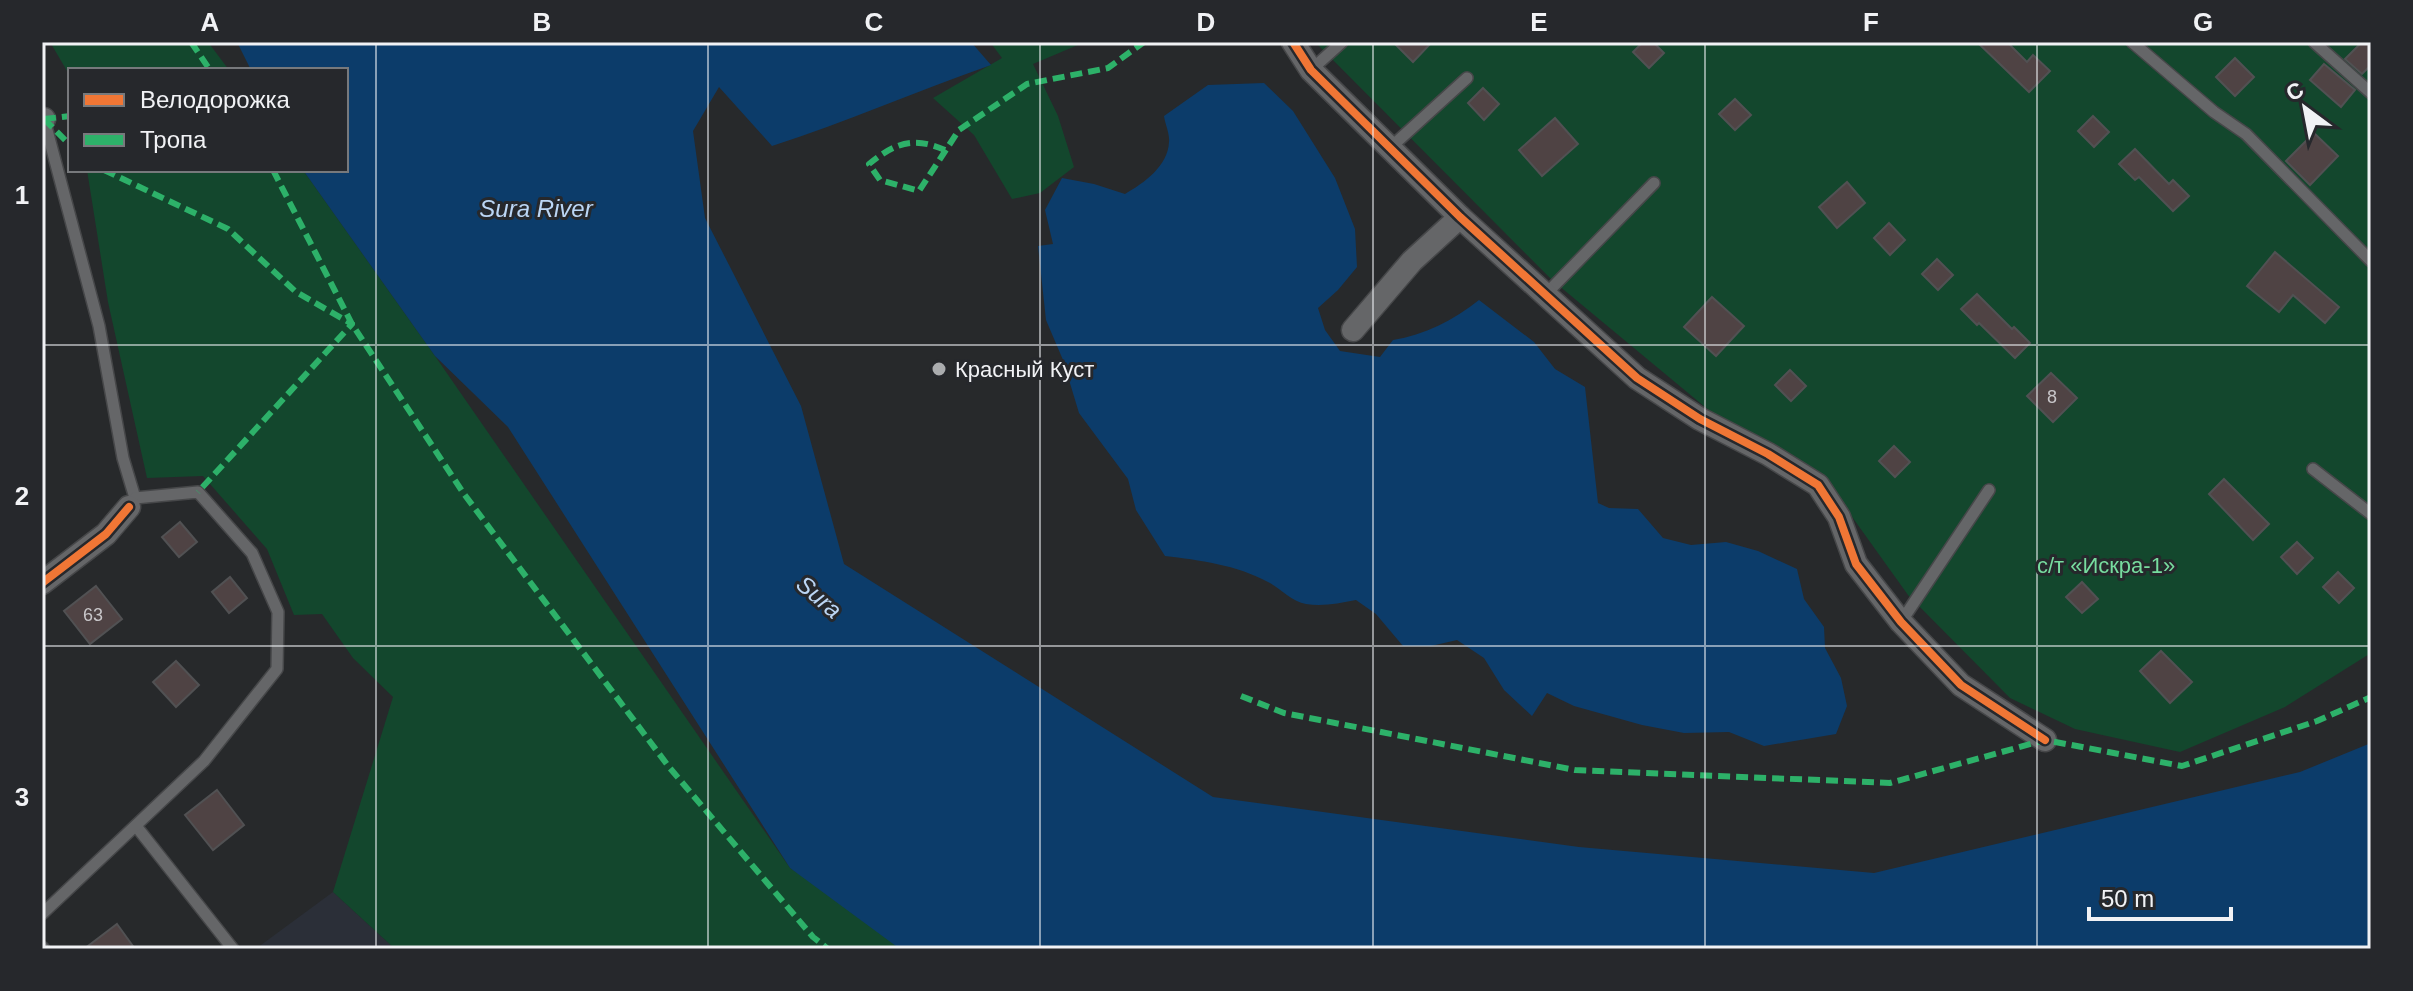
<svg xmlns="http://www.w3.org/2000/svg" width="2413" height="991" viewBox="0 0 2413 991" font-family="Arial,sans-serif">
  <rect width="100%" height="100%" fill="#27292b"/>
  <polygon fill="#2b2f38" points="333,892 395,949 255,949 261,945"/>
  <g fill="#13472d">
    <polygon points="50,42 208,42 229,70 70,70 70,76"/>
    <polygon points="990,42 1085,42 1033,64 1058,116 1074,167 1040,193 1012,199 974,135 933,98 1002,58"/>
    <polygon points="1315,42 2371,42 2371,653 2285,707 2180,752 2075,729 2010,698 1908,595 1825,479 1711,412 1552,280"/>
    <polygon points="87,170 303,170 435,356 790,868 915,949 395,949 333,892 393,697 353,658 322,614 294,615 267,549 203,476 147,478 108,302"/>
  </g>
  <g fill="#0c3c6a">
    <path d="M 237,42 L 971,42 L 991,65 C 917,91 846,122 772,146 L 719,87 L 693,131 L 705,218 L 801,406 L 844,564 L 1213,797 L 1579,847 L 1874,873 L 2300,772 L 2371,743 L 2371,949 L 900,949 L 790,868 L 508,427 L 435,356 L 303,170 L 346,170 L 346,70 L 251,70 Z"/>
    <path d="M 1264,83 L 1293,111 L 1335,178 L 1355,229 L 1357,267 L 1338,290 L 1318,308 L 1325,330 L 1340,351 L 1380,357 L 1393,340 C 1424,335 1454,320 1479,300 L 1534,342 L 1555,369 L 1585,387 L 1598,503 L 1609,508 L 1638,509 L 1663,538 L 1691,545 L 1726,542 L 1758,551 L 1797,569 L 1804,599 L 1824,627 L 1825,648 L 1841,678 L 1847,706 L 1836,734 L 1764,746 L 1729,732 L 1684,733 L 1642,725 L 1574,706 L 1547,693 L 1532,716 L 1504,690 L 1484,658 L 1457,640 L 1431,646 L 1403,646 L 1376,614 L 1356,600 C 1339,603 1323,607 1306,604 C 1292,602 1280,588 1268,582 C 1237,565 1199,560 1165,556 L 1136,510 L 1128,479 L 1079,413 L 1063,360 L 1046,320 L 1038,246 L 1053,244 L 1045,210 L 1062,178 L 1094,184 L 1125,194 C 1144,183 1168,166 1169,142 C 1170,134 1165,124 1164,116 L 1208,85 Z"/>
  </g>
  <g fill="#4f4344" stroke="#515153" stroke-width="2">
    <polygon points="1393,42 1432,42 1413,62"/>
    <polygon points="1643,42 1653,42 1664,53 1649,68 1633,52"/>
    <polygon points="1977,42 2007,42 2027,62 2033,55 2050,71 2029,92"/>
    <polygon points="2362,42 2371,42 2371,65 2362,74 2345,59"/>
    <polygon points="2235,58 2254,77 2235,96 2216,77"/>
    <polygon points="2324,64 2355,90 2341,107 2310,80"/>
    <polygon points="1483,88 1499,104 1484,120 1468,103"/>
    <polygon points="1735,99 1751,115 1735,130 1719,114"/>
    <polygon points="2093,116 2109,132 2094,147 2078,131"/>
    <polygon points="1555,118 1578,144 1542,176 1519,150"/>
    <polygon points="2314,133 2338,156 2310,185 2286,161"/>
    <polygon points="2135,149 2169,184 2173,180 2189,196 2173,211 2139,177 2135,180 2119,164"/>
    <polygon points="1847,182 1865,203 1837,228 1819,207"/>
    <polygon points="1889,223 1905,240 1890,255 1874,238"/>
    <polygon points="2275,252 2339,307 2325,323 2293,295 2279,312 2247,286"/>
    <polygon points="1937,259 1953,275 1938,290 1922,274"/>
    <polygon points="1977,294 2012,329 2014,327 2030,343 2015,358 1979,323 1977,325 1961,309"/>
    <polygon points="1712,297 1744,326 1716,356 1684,327"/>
    <polygon points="1790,370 1806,386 1791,401 1775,385"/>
    <polygon points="2051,373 2077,398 2053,422 2027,396"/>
    <polygon points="1894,446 1910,462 1895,477 1879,461"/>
    <polygon points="2224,479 2269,524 2253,540 2209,494"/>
    <polygon points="180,522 197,542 179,557 162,537"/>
    <polygon points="2297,542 2313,558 2297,574 2281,557"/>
    <polygon points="2338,572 2354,588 2339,603 2323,587"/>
    <polygon points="230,577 247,598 229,613 212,592"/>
    <polygon points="2082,582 2098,599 2082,613 2066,597"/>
    <polygon points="96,586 122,619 90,644 64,611"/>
    <polygon points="2161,651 2192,682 2170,703 2140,671"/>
    <polygon points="176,661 199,685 176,707 153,682"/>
    <polygon points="217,790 244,825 213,850 185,815"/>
    <polygon points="117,924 135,949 84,949"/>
  </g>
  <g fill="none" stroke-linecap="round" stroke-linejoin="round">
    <g stroke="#464749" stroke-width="14">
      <g id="lane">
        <polyline points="2132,42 2214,112 2246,134 2371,261"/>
        <polyline points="2314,42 2371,93"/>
        <polyline points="1311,70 1342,42"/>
        <polyline points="44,119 99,326 123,458 135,498 131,503"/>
        <polyline points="1390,148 1467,78"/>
        <polyline points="1545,295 1654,183"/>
        <polyline points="2313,469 2371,514"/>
        <polyline points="1901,622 1989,490"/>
        <polyline points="136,826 233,949"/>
        <polyline points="42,914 204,761 277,669 278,612 252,553 198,492 135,498"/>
        <polyline points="42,947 44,949"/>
      </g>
    </g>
    <g stroke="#464749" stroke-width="25">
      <g id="street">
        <polyline points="1293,42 1311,70 1460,217 1637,378 1700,419 1768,454 1818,485 1839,517 1856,564 1901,622 1961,685 2045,740"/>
        <polyline points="42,120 44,119"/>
        <polyline points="1353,330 1412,261 1460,217"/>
        <polyline points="42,583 106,534 129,507"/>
      </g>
    </g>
    <use href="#lane" stroke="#656668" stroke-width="11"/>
    <use href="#street" stroke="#656668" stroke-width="22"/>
    <g stroke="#2db169" stroke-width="6" stroke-dasharray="12 6" stroke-linecap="butt">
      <polyline points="191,42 210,70"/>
      <polyline points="44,119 70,145"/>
      <polyline points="44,119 70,116"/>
      <path d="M 945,150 C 913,136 895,143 869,164 L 880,180 L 919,191 L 959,130 L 1027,84 L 1108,68 L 1144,42"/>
      <polyline points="104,170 228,229 296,292 352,324 198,492"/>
      <polyline points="273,170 352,324 464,494 669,767 813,937 828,949"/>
      <polyline points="1241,696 1284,713 1575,770 1890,783 2045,740 2182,766 2317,721 2371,697"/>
    </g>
    <g stroke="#26282c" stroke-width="13">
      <g id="cycleway">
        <polyline points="1293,42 1311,70 1460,217 1637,378 1700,419 1768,454 1818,485 1839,517 1856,564 1901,622 1961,685 2045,740"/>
        <polyline points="42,583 106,534 129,507"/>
      </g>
    </g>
    <use href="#cycleway" stroke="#f07635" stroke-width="8"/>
  </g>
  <path fill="none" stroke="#f1f2f5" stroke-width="2" stroke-opacity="0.55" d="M 376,42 L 376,949M 708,42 L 708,949M 1040,42 L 1040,949M 1373,42 L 1373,949M 1705,42 L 1705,949M 2037,42 L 2037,949M 42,345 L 2371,345M 42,646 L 2371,646"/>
  <circle fill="#aaacae" stroke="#26282c" stroke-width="3" cx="939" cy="369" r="8"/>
  <g text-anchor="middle" stroke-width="6" stroke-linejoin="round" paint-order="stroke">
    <g font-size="18" fill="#c8c6c9">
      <text x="2052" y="403">8</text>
      <text x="93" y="621">63</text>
    </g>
    <g font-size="22" fill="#f1f2f5" stroke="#26282c" text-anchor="start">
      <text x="955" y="377">Красный Куст</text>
    </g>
    <g font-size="22" fill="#77dc9f" stroke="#26282c">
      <text x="2106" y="573">с/т «Искра-1»</text>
    </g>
    <g font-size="24" font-style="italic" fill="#bbd6f5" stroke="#26282c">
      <text x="536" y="217">Sura River</text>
      <text transform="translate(819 597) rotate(41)" y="8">Sura</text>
    </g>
  </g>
  <rect width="2413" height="991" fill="none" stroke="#26282c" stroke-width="88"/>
  <rect x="68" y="68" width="280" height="104" fill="#26282c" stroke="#77797c" stroke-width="2"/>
  <rect x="84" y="94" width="40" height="12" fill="#f07635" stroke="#77797c" stroke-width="2"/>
  <text x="140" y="108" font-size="24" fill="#f1f2f5">Велодорожка</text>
  <rect x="84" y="134" width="40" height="12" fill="#2db169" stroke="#77797c" stroke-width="2"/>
  <text x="140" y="148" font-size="24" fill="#f1f2f5">Тропа</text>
  <g transform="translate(2305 108) rotate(328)" stroke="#26282c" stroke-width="6" paint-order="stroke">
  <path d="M0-6L14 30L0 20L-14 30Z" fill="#f1f2f5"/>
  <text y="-12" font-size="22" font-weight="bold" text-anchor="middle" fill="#f1f2f5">С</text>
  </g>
  <path d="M2089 907v12h142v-12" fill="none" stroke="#f1f2f5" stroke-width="4"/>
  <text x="2101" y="907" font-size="24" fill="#f1f2f5" stroke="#26282c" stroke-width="6" paint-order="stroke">50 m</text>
  <rect x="44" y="44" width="2325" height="903" fill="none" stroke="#f1f2f5" stroke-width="3"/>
  <g font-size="26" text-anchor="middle" font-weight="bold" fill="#f1f2f5">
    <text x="210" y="31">A</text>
    <text x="542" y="31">B</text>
    <text x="874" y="31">C</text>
    <text x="1206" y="31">D</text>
    <text x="1539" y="31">E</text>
    <text x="1871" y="31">F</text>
    <text x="2203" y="31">G</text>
    <text x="22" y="204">1</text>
    <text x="22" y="505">2</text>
    <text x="22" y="806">3</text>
  </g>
</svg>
